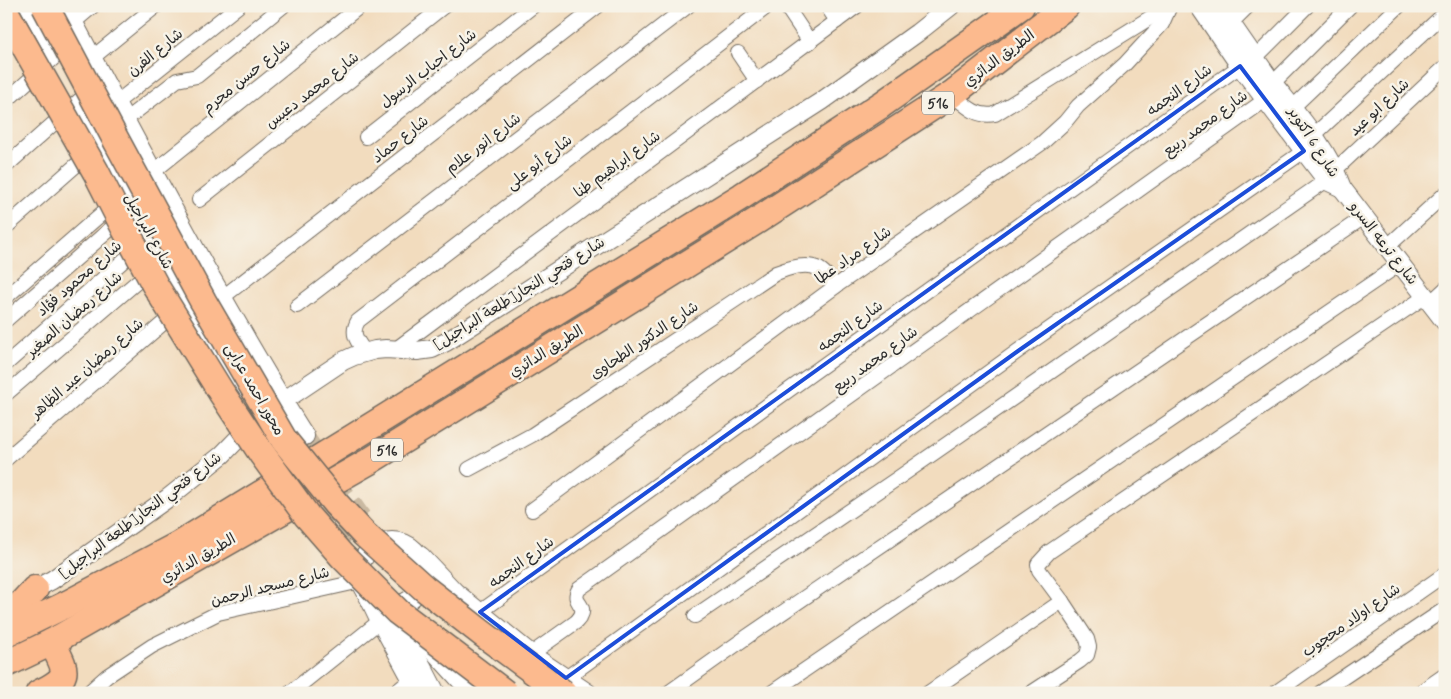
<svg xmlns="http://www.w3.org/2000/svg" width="1451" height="699" viewBox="0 0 1451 699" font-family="Mynerve,'Playpen Sans Arabic',sans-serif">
  <rect width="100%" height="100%" fill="#f7f3e8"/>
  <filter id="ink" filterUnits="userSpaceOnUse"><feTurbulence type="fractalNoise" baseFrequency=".02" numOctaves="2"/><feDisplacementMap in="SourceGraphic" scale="10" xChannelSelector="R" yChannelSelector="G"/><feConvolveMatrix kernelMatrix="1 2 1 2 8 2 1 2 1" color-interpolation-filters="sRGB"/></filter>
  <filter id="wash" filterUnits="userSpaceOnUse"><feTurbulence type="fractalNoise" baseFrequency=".0096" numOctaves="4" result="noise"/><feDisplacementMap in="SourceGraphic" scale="20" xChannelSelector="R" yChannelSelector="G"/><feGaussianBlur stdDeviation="1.12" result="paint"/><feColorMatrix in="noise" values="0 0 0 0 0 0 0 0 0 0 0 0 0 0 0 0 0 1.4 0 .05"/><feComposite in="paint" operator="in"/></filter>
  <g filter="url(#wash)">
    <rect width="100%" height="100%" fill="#f2dcbe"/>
  </g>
  <g filter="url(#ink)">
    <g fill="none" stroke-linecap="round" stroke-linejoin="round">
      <g stroke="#cab9a1" stroke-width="18" stroke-dasharray="18 9" stroke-linecap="butt">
        <polyline points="305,436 362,517"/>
        <polyline points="304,486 348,546"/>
      </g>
      <g stroke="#71695e" stroke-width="16">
        <g id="minor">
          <polyline points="786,6 810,42"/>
          <polyline points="827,6 837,21"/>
          <polyline points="73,23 93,6"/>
          <polyline points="1231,23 1248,6"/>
          <polyline points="738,53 757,81"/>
          <polyline points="92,58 156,6"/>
          <polyline points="1255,58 1307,6"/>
          <polyline points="1273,83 1350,6"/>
          <path d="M 952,94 C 965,105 976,118 995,114 L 1169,6"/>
          <polyline points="6,101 57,55"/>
          <polyline points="116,103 238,6"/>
          <polyline points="1293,107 1399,6"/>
          <polyline points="125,120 177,80 197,76 283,6"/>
          <polyline points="1313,136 1445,13"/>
          <polyline points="366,137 533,6"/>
          <polyline points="6,166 81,99"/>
          <polyline points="1335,170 1445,67"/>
          <polyline points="153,172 360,6"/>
          <polyline points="199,200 444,6"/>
          <polyline points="6,227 90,153"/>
          <polyline points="1387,247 1445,194"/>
          <polyline points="6,297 115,202"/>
          <polyline points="223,297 598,6"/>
          <polyline points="1430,303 1445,289"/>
          <polyline points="297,306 688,6"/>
          <polyline points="6,320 123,218"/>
          <polyline points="396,349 857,6"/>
          <path d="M 365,352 C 358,342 350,334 358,321 L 768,6"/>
          <polyline points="6,364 139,247"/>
          <polyline points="6,394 152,269"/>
          <polyline points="6,459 176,312"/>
          <path d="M 469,469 L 532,435 L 776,273 C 788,268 806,262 819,269 C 826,273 831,281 836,286"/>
          <polyline points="532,510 836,286 1042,143 1065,122 1078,106 1125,64 1162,24 1170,6"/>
          <polyline points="480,612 1240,66"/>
          <polyline points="695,616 898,478 1334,175"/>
          <path d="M 531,654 L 576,622 C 593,604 569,605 579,589 L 1265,100"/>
          <polyline points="566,678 1018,351 1304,151"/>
          <polyline points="88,693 107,676 152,646 218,613 361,581"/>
          <polyline points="290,693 380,621"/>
          <polyline points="395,693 412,679"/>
          <polyline points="668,693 748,636 1364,217"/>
          <polyline points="771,693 1400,264"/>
          <polyline points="928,693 1062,601"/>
          <polyline points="1031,693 1080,661 1087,655 1089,647 1087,639 1062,601 1039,570 1038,564 1049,552 1426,296"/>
          <polyline points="1275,693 1445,574"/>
          <polyline points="1320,693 1445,609"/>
          <polyline points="1419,693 1445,675"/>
        </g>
      </g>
      <g stroke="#71695e" stroke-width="20">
        <g id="tertiary">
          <polyline points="29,6 56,54"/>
          <path d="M 65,6 C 110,92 156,178 203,263 C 236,321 269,380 305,436"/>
          <polyline points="1199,6 1240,66 1304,151 1327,181 1342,188"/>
          <path d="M 1219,6 C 1237,32 1254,57 1272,82 C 1298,115 1328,148 1342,188 L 1445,322"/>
          <path d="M 85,108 C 132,204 183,298 240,389"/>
          <circle cx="392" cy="573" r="32"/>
          <polyline points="421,556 455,592 536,658 588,693"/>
          <polyline points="25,594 52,580 168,498 222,455 258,418 343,361 354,356 375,350 386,349 417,351 432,349 446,342 822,101 917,33 951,6"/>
          <polyline points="367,594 380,621 419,693"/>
          <polyline points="390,611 422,666 436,693"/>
          <polyline points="430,647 460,680 476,693"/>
        </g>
      </g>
      <g stroke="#71695e" stroke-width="29">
        <g id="motorway">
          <polyline points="6,620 35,589"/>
          <polyline points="6,634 69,603 178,545 352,438 742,196 881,105 1021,6"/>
          <polyline points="6,664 52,642 368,462 758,220 952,94 1066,6"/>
          <path d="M 39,693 C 73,677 66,671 52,642"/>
        </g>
      </g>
      <use href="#minor" stroke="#fff" stroke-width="14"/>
      <use href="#tertiary" stroke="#fff" stroke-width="18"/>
      <use href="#motorway" stroke="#fcba8e" stroke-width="26"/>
      <g stroke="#71695e" stroke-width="29" stroke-linecap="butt">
        <g id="motorway-bridge">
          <polyline points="45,6 116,140 203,301 284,440 336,504 364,534 424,588 483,634 563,693"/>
          <polyline points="6,13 96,172 125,229 155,285 221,392 262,454 307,516 342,556 398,612 505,693"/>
        </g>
      </g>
      <use href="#motorway-bridge" stroke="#fcba8e" stroke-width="26"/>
    </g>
  </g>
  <path fill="none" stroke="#1d4ed8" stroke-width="4" stroke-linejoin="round" d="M 1240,66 L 1304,151 L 1018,351 L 566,678 L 480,612 Z"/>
  <g text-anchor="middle" stroke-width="5" stroke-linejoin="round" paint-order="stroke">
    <g fill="#f7f3e8" stroke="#686764" stroke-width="1">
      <rect x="922" y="91.5" width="32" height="23" rx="4"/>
      <rect x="371" y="438.5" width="32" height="23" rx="4"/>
    </g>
    <g font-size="14" font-weight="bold" fill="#2b2b2b">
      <text x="938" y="108">516</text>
      <text x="387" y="455">516</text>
    </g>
    <g font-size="15" fill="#2b2b2b" stroke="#f7f3e8">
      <text transform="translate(155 52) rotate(-39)" y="5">شارع الفرن</text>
      <text transform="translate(999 58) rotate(-37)" y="5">الطريق الدائري</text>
      <text transform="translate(428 68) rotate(-38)" y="5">شارع احباب الرسول</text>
      <text transform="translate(246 76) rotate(-39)" y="5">شارع حسن محرم</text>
      <text transform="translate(312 90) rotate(-38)" y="5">شارع محمد دعبس</text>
      <text transform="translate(1179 90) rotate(-36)" y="5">شارع النجمه</text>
      <text transform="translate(1379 107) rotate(-43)" y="5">شارع ابو عيد</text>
      <text transform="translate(1205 123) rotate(-36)" y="5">شارع محمد ربيع</text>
      <text transform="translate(400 139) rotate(-38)" y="5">شارع حماد</text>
      <text transform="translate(1314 142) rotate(57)" y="5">شارع 6 اكتوبر</text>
      <text transform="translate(483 143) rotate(-37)" y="5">شارع انور علام</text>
      <text transform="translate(539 162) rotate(-38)" y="5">شارع أبو على</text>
      <text transform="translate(617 164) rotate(-36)" y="5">شارع ابراهيم طنا</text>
      <text transform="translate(149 231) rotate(61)" y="5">شارع البراجيل</text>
      <text transform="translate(1384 243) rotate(52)" y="5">شارع ترعه السرو</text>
      <text transform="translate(853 255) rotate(-35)" y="5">شارع مراد عطا</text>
      <text transform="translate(79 278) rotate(-41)" y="5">شارع محمود فؤاد</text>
      <text transform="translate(519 293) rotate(-32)" y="5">شارع فتحي النجار[طلعة البراجيل]</text>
      <text transform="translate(74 314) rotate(-41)" y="5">شارع رمضان الصغير</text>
      <text transform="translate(850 326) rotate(-36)" y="5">شارع النجمه</text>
      <text transform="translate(644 340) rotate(-34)" y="5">شارع الدكتور الطحاوى</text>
      <text transform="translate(546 351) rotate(-32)" y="5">الطريق الدائري</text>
      <text transform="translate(875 359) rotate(-36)" y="5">شارع محمد ربيع</text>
      <text transform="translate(87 368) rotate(-41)" y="5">شارع رمضان عبد الظاهر</text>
      <text transform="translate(255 389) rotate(60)" y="5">محور احمد عرابى</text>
      <text transform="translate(140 515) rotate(-37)" y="5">شارع فتحي النجار[طلعة البراجيل]</text>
      <text transform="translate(198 558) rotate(-30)" y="5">الطريق الدائري</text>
      <text transform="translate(521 562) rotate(-36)" y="5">شارع النجمه</text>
      <text transform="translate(270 586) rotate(-14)" y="5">شارع مسجد الرحمن</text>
      <text transform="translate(1351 620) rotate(-35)" y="5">شارع اولاد محجوب</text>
    </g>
  </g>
  <rect width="1451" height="699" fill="none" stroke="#f7f3e8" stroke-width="25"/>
</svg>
